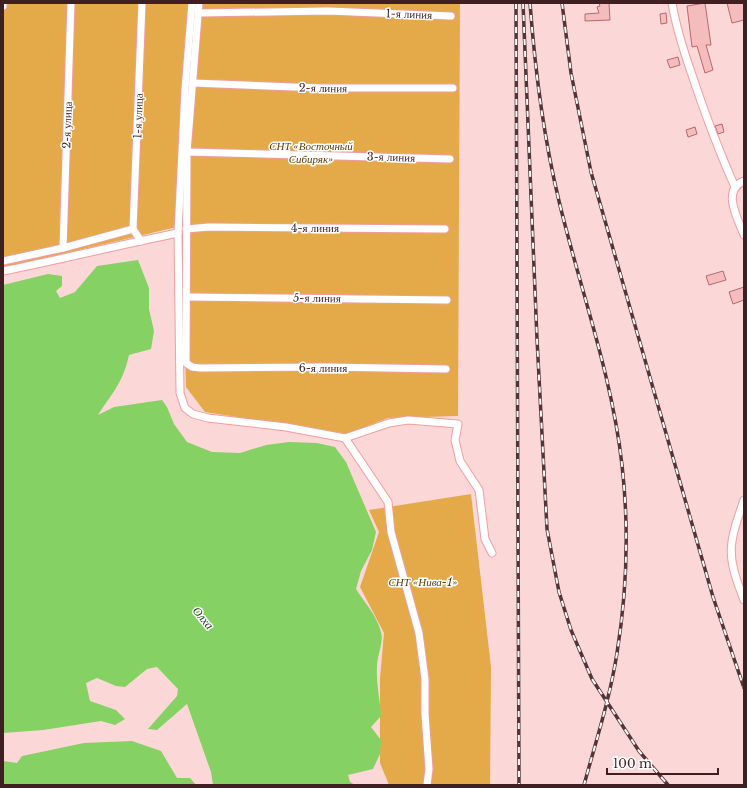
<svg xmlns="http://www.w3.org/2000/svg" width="747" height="788" viewBox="0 0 747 788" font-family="'Libre Baskerville',serif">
  <rect width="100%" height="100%" fill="#fcd7d8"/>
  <g fill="#e4aa4a">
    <polygon points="3,3 460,3 458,416 388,418 347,434 205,412 186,387 181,226 3,268"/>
    <polygon points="471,494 491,667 490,785 389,785 380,763 380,678 384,633 360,587 379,532 369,510"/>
  </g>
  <g fill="#85d163">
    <path d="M 138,260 L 149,288 L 149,309 L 154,331 L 151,349 L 129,355 C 123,383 112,393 98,415 L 114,407 L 162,400 L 167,407 L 174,424 L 187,442 L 212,452 L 240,453 L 266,445 L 289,442 L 317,443 L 335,447 L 346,462 L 376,532 L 372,550 L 361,571 L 356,589 C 365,603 377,616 381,632 C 384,642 377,656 377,666 C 376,683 380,700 381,716 L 371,727 L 381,740 L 380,754 L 373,769 L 348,775 L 350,782 L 355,785 L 213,785 L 211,772 L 187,704 L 157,730 L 148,729 L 177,696 L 178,689 L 157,667 L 147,669 L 125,687 L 116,686 L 97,678 L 86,683 L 90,701 L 116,710 L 125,719 L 115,725 L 101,721 L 43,730 L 3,733 L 3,285 L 48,274 L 62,276 L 62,286 L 56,291 L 60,298 L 75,292 L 97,266 Z"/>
    <polygon points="132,741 161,751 177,778 190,778 196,785 3,785 3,761 17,763 22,756 84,743"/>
  </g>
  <g fill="#f5bcbd" stroke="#b7686c">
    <polygon points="599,3 609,3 610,20 585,21 585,14 599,13 597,7 600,6"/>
    <polygon points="705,3 711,45 706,45 713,70 705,73 697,46 692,47 687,6"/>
    <polygon points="727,3 744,3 744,20 732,23"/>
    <polygon points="666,13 667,23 661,24 660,14"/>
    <polygon points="678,57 680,65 670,68 667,60"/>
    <polygon points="722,124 724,132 718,134 715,126"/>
    <polygon points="695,127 697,134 688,137 686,130"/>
    <polygon points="723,271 726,280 709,285 706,276"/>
    <polygon points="744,287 744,300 733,304 729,292"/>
  </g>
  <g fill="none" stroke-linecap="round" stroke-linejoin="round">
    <g stroke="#f19da0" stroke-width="9">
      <g id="minor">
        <polyline points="192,3 185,89 178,233 180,393 185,408 193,414 208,418 286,427 345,438 389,423 408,420 458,424 455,440 460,461 479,490 485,539 492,553"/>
        <polyline points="199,3 187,152 186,363 192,367 200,368 324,367 446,369"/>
        <path d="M 672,3 C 676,27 683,49 691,72 C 704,111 718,149 735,187"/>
        <polyline points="3,6 3,3"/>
        <polyline points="198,13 328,11 451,16"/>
        <polyline points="193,83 321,88 453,88"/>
        <polyline points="187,152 450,159"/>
        <path d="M 744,181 C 721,190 738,219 744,235"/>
        <polyline points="133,229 142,3"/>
        <polyline points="186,229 209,227 445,229"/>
        <polyline points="63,248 71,3"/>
        <polyline points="3,261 63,248 133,229 141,241"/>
        <path d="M 3,271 C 62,259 119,245 178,233"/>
        <polyline points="188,297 447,300"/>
        <polyline points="345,438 388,502 391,532 419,633 425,679 425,714 429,769 427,785"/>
        <path d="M 744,500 C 728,546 726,554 744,600"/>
      </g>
    </g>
    <use href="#minor" stroke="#fff" stroke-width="7"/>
    <g stroke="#543436" stroke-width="3.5">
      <g id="rail">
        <polyline points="516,3 519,785"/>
        <polyline points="523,3 537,339 547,529 559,592 571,630 592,679 639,751 668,785"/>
        <path d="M 530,3 C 535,70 543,135 559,201 C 580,289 612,375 622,465 C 629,527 627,591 617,653 C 610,698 596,741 584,785"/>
        <polyline points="562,3 571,73 591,172 713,597 744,688"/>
      </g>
    </g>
    <use href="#rail" stroke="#fff" stroke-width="2" stroke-dasharray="6" stroke-linecap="butt"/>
  </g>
  <g text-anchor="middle" stroke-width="3" stroke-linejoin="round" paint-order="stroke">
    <g font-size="11" fill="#3f1f21" stroke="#fff">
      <text transform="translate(409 14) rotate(2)" y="4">1-я линия</text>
      <text transform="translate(323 88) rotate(1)" y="4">2-я линия</text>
      <text transform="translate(138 116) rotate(-88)" y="4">1-я улица</text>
      <text transform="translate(67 125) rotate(-88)" y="4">2-я улица</text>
      <text transform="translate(391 157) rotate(2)" y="4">3-я линия</text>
      <text x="315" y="232">4-я линия</text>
      <text transform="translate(317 298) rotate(1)" y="4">5-я линия</text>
      <text x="323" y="372">6-я линия</text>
    </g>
    <g font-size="11" font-style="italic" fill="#583b02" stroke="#fff">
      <text x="311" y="150">СНТ «Восточный<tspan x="311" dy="13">Сибиряк»</tspan></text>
      <text x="423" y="586">СНТ «Нива-1»</text>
    </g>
    <g font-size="12" font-style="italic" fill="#1a380c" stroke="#fff">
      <text transform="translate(203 618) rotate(50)" y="4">Олха</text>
    </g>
  </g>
  <rect width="747" height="788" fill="none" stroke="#3f1f21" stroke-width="8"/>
  <path d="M607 768v6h111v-6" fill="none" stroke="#3f1f21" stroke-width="2"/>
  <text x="613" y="768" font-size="12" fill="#3f1f21" stroke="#ffffff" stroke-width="3" paint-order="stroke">100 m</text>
</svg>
